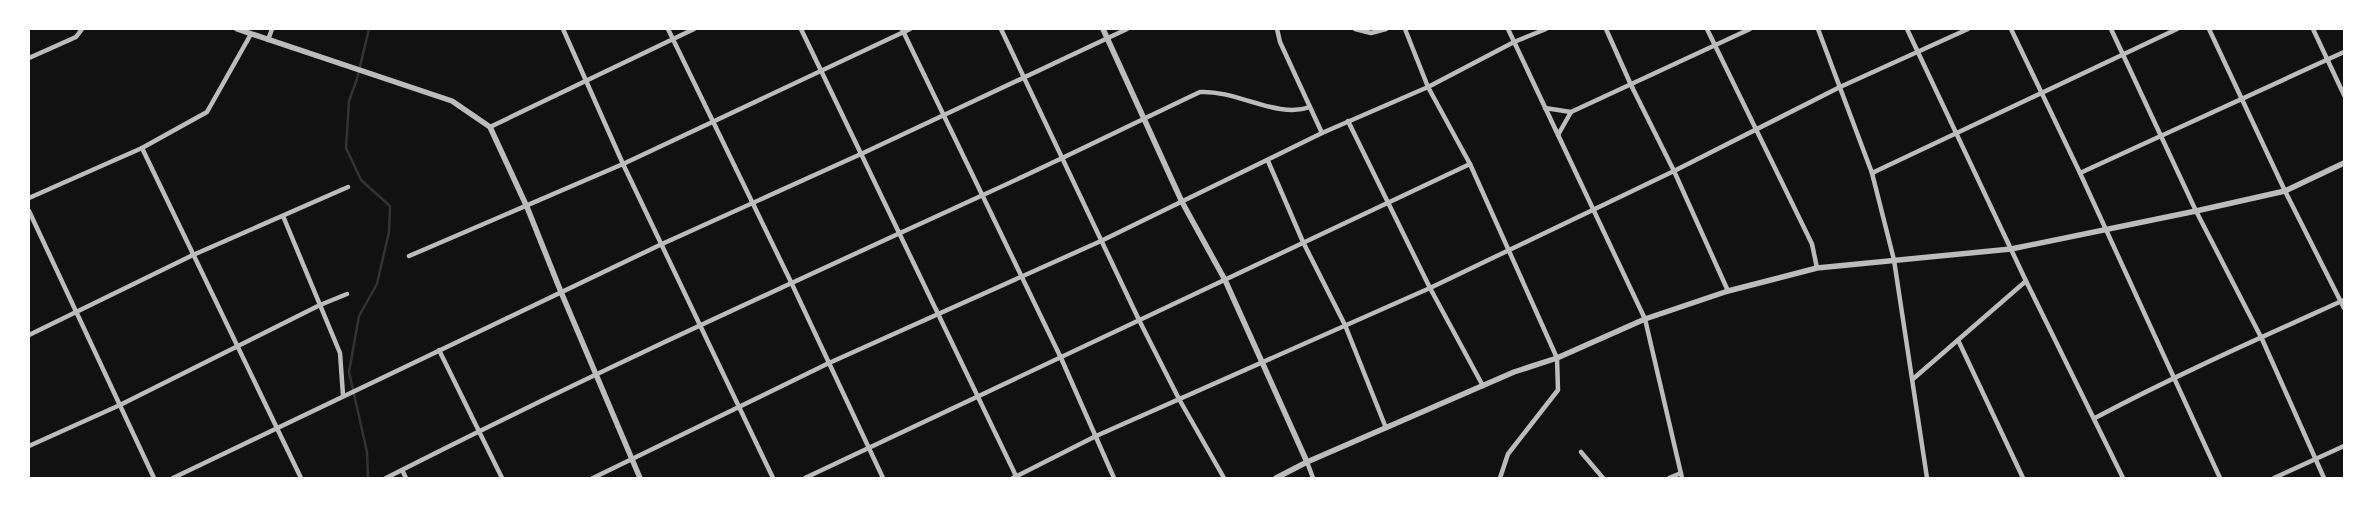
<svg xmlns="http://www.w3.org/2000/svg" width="2373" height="507" viewBox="0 0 2373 507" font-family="Roboto,sans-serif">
  <rect width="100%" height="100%" fill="#111"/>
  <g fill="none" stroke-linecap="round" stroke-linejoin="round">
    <polyline stroke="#333" stroke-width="2.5" points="368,478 367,452 349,372 359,316 377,284 389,232 390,206 361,180 346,148 349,101 357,79 369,29"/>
    <g stroke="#bcbcbc" stroke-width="4.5">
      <polyline points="563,29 623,164 773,478"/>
      <polyline points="668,29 791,282 883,478"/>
      <polyline points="801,29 1017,478"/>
      <polyline points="902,29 1061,358 1114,478"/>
      <polyline points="1001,29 1139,320 1179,399 1224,478"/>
      <polyline points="1277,29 1280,42 1322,133"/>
      <polyline points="1355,29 1371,33 1386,29"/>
      <polyline points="1405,29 1428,87 1470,164 1557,358 1558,390 1508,454 1500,478"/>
      <polyline points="1508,29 1645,319 1682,478"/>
      <polyline points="1606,29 1631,85 1674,171 1728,291"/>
      <polyline points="1707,29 1812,244 1817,268"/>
      <polyline points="1818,29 1872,173 1894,260 1927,478"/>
      <polyline points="1907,29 2026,281 2123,478"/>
      <polyline points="2011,29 2080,173 2220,478"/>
      <polyline points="2111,29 2196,211 2262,339 2324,478"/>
      <polyline points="2209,29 2285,191 2344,308"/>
      <polyline points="2313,29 2344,95"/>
      <polyline points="268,40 272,29"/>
      <polyline points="29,58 76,37 82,29"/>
      <polyline points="1545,108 1571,112 1750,29"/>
      <polyline points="1348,121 1430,288 1483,386"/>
      <polyline points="490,127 694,29"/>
      <polyline points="1558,135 1571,112"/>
      <polyline points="142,148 301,478"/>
      <polyline points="1268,161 1303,242 1345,325 1386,428"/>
      <polyline points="1872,173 2177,29"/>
      <polyline points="2080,173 2344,52"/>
      <polyline points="29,198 142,148 207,112 251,34"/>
      <polyline points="29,211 154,478"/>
      <polyline points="283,216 340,353 343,395"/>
      <polyline points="409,256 623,164 910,29"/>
      <polyline points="29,335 193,255 348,187"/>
      <polyline points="1958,340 2023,478"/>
      <polyline points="439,350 502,478"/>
      <polyline points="1913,379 2026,281"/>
      <path d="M 2095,418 C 2176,375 2260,338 2344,300"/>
      <polyline points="29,446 120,405 320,305 347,294"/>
      <polyline points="1581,452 1603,478"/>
      <polyline points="1307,462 1313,478"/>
      <polyline points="402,470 406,478"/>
      <polyline points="173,478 662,244 861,154 1127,29"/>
      <path d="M 386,478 C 582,378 783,287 983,195 C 1056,162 1128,126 1200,92 C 1237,90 1277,119 1310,107"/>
      <polyline points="593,478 829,363 1101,241 1322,133 1428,87 1514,42 1546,29"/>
      <polyline points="805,478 1470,164"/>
      <polyline points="1013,478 1096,436 1430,288 1674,171 1840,87 1968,29"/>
      <polyline points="1669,478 1681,473"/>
      <polyline points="2274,478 2344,446"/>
    </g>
    <g stroke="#bcbcbc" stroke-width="5.5">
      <polyline points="237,29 452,101 490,127 527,207 561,292 640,478"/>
      <polyline points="1103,29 1182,202 1225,280 1307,462"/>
      <polyline points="1276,478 1307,462 1514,372 1557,358 1645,319 1728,291 1817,268 2011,249 2196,211 2285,191 2344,163"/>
    </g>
  </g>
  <rect width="2373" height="507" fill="none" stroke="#ffffff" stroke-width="60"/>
</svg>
